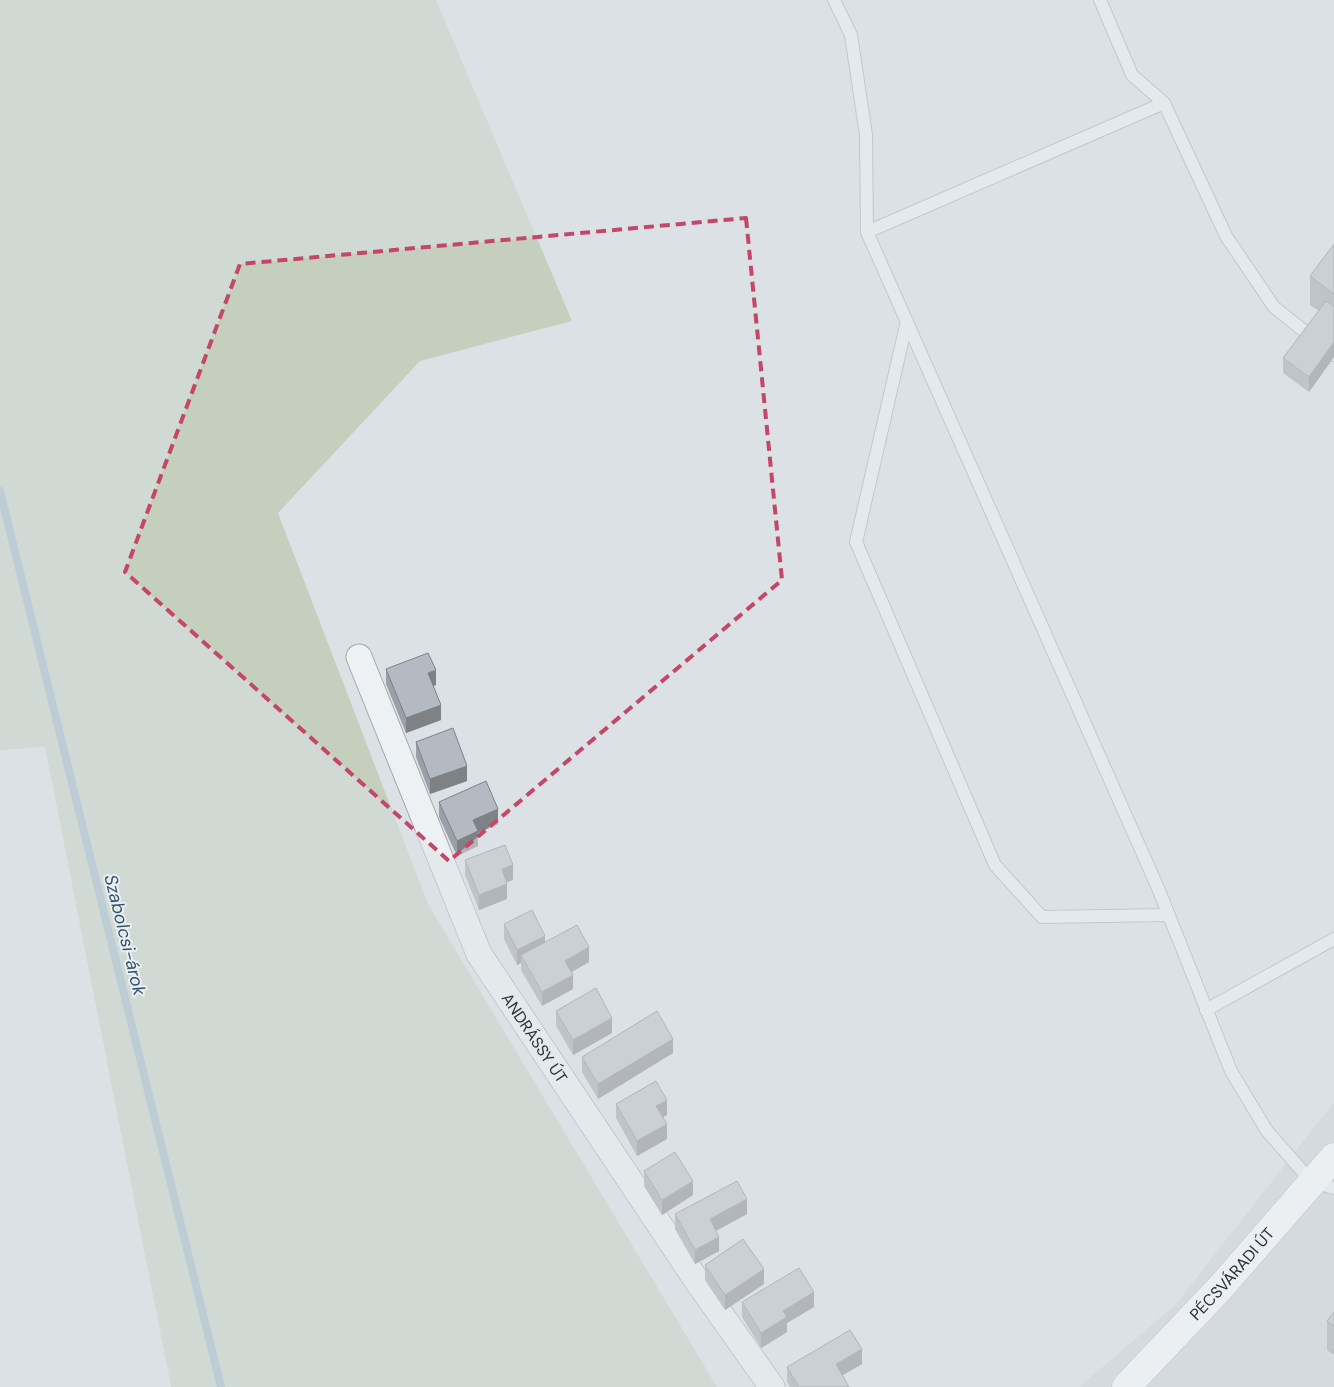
<svg xmlns="http://www.w3.org/2000/svg" width="1334" height="1387" viewBox="0 0 1334 1387" font-family="'DM Sans',sans-serif">
  <rect width="100%" height="100%" fill="#dce1e5"/>
  <polygon fill="#cad0d6" points="1334,1102 1334,1387 1079,1387 1175,1305"/>
  <polygon fill="#c4cfbe" points="0,0 436,0 572,321 420,361 278,513 428,904 717,1387 171,1387 45,747 0,750"/>
  <g fill="none" stroke-linecap="round" stroke-linejoin="round">
    <polyline stroke="#99b2c3" stroke-width="8" points="0,491 221,1387"/>
    <g stroke="#a2a8ae" stroke-width="14">
      <g id="service">
        <polyline points="834,0 851,35 866,135 867,232"/>
        <polyline points="1100,0 1132,75 1164,103"/>
        <polyline points="907,321 856,542 995,865 1042,917 1169,915"/>
        <polyline points="1334,355 1274,307 1226,236 1164,103 867,232 1158,888 1231,1071 1267,1131 1312,1182 1334,1188"/>
        <polyline points="1206,1010 1334,939"/>
      </g>
    </g>
    <g stroke="#a2a8ae" stroke-width="27">
      <g id="minor">
        <path id="s1" d="M 359,657 L 479,954 L 697,1281 L 772,1387"/>
      </g>
    </g>
    <g stroke="#9ca6b0" stroke-width="29">
      <g id="primary">
        <path id="s2" d="M 1126,1387 L 1221,1287 L 1334,1157"/>
      </g>
    </g>
    <use href="#service" stroke="#eef1f4" stroke-width="12"/>
    <use href="#minor" stroke="#eef1f4" stroke-width="25"/>
    <use href="#primary" stroke="#fff" stroke-width="28"/>
  </g>
  <g fill="#9ba0a6">
    <polygon points="1334,244 1334,357 1309,392 1283,373 1283,358 1319,311 1310,305 1310,276"/>
    <polygon points="386,669 436,685 433,686 441,720 406,733 386,684"/>
    <polygon points="416,742 467,781 430,794 416,757"/>
    <polygon points="439,802 498,824 478,833 478,846 457,856 439,817"/>
    <polygon points="465,860 513,880 507,882 507,899 479,910 465,875"/>
    <polygon points="504,924 589,962 571,972 573,989 542,1006 521,970 521,963 517,965 504,939"/>
    <polygon points="556,1011 612,1033 573,1055 556,1026"/>
    <polygon points="673,1053 598,1099 582,1072 582,1057"/>
    <polygon points="616,1104 667,1115 663,1117 667,1139 637,1156 616,1118"/>
    <polygon points="644,1171 693,1195 662,1215 644,1186"/>
    <polygon points="675,1214 747,1214 716,1231 719,1251 695,1264 675,1229"/>
    <polygon points="705,1265 764,1284 725,1310 705,1280"/>
    <polygon points="742,1302 814,1307 787,1323 787,1332 761,1348 742,1317"/>
    <polygon points="1334,1312 1334,1355 1327,1350 1327,1321"/>
    <polygon points="862,1364 843,1375 849,1387 790,1387 787,1382 787,1367"/>
  </g>
  <g fill="#7e8287">
    <polygon points="1334,342 1334,357 1309,392 1309,377"/>
    <polygon points="436,670 436,685 428,688 428,673"/>
    <polygon points="441,705 441,720 406,733 406,718"/>
    <polygon points="467,766 467,781 430,794 430,779"/>
    <polygon points="498,809 498,824 478,833 478,846 457,856 457,841 473,820"/>
    <polygon points="513,865 513,880 502,884 502,869"/>
    <polygon points="507,884 507,899 479,910 479,895"/>
    <polygon points="545,936 545,951 521,955 521,963 517,965 517,950"/>
    <polygon points="589,947 589,962 565,976 565,961"/>
    <polygon points="573,975 573,989 542,1006 542,992"/>
    <polygon points="612,1018 612,1033 573,1055 573,1040"/>
    <polygon points="673,1039 673,1053 598,1099 598,1084"/>
    <polygon points="667,1100 667,1115 656,1121 656,1106"/>
    <polygon points="667,1124 667,1139 637,1156 637,1141"/>
    <polygon points="693,1181 693,1195 662,1215 662,1200"/>
    <polygon points="747,1199 747,1214 710,1234 710,1219"/>
    <polygon points="719,1237 719,1251 695,1264 695,1250"/>
    <polygon points="764,1269 764,1284 725,1310 725,1295"/>
    <polygon points="814,1292 814,1307 787,1323 787,1332 761,1348 761,1333 783,1311"/>
    <polygon points="862,1349 862,1364 836,1379 836,1364"/>
  </g>
  <g fill="#b4bac1" stroke="#7e8287">
    <polygon points="1334,244 1334,294 1310,276"/>
    <polygon points="1326,301 1334,307 1334,342 1309,377 1283,358"/>
    <polygon points="428,653 436,670 428,673 441,705 406,718 386,669"/>
    <polygon points="453,728 467,766 430,779 416,742"/>
    <polygon points="486,781 498,809 473,820 478,831 457,841 439,802"/>
    <polygon points="505,845 513,865 502,869 507,884 479,895 465,860"/>
    <polygon points="532,910 545,936 517,950 504,924"/>
    <polygon points="577,925 589,947 565,961 573,975 542,992 521,955"/>
    <polygon points="596,988 612,1018 573,1040 556,1011"/>
    <polygon points="657,1011 673,1039 598,1084 582,1057"/>
    <polygon points="656,1081 667,1100 656,1106 667,1124 637,1141 616,1104"/>
    <polygon points="675,1152 693,1181 662,1200 644,1171"/>
    <polygon points="737,1181 747,1199 710,1219 719,1237 695,1250 675,1214"/>
    <polygon points="743,1239 764,1269 725,1295 705,1265"/>
    <polygon points="799,1268 814,1292 783,1311 787,1317 761,1333 742,1302"/>
    <polygon points="1334,1312 1334,1326 1327,1321"/>
    <polygon points="850,1330 862,1349 836,1364 849,1387 799,1387 787,1367"/>
  </g>
  <path d="M0 0H1334V1387H0ZM 746,218 L 782,580 L 449,861 L 125,572 L 240,264 Z" fill="#dce1e5" fill-opacity=".55" fill-rule="evenodd"/>
  <path fill="none" stroke="#c44768" stroke-width="4" stroke-dasharray="10 6" stroke-linejoin="round" d="M 746,218 L 782,580 L 449,861 L 125,572 L 240,264 Z"/>
  <g text-anchor="middle" stroke-width="4" stroke-linejoin="round" paint-order="stroke">
    <g font-size="16" fill="#27303a" stroke="#ebeff3">
      <text dy="6" stroke="none"><textPath href="#s1" startOffset="421">ANDRÁSSY ÚT</textPath></text>
      <text dy="6" stroke="none"><textPath href="#s2" startOffset="155">PÉCSVÁRADI ÚT</textPath></text>
    </g>
    <g font-size="18" font-style="italic" fill="#34536b" stroke="#ebeff3">
      <text transform="translate(125 935) rotate(76)" y="6">Szabolcsi-árok</text>
    </g>
  </g>
</svg>
